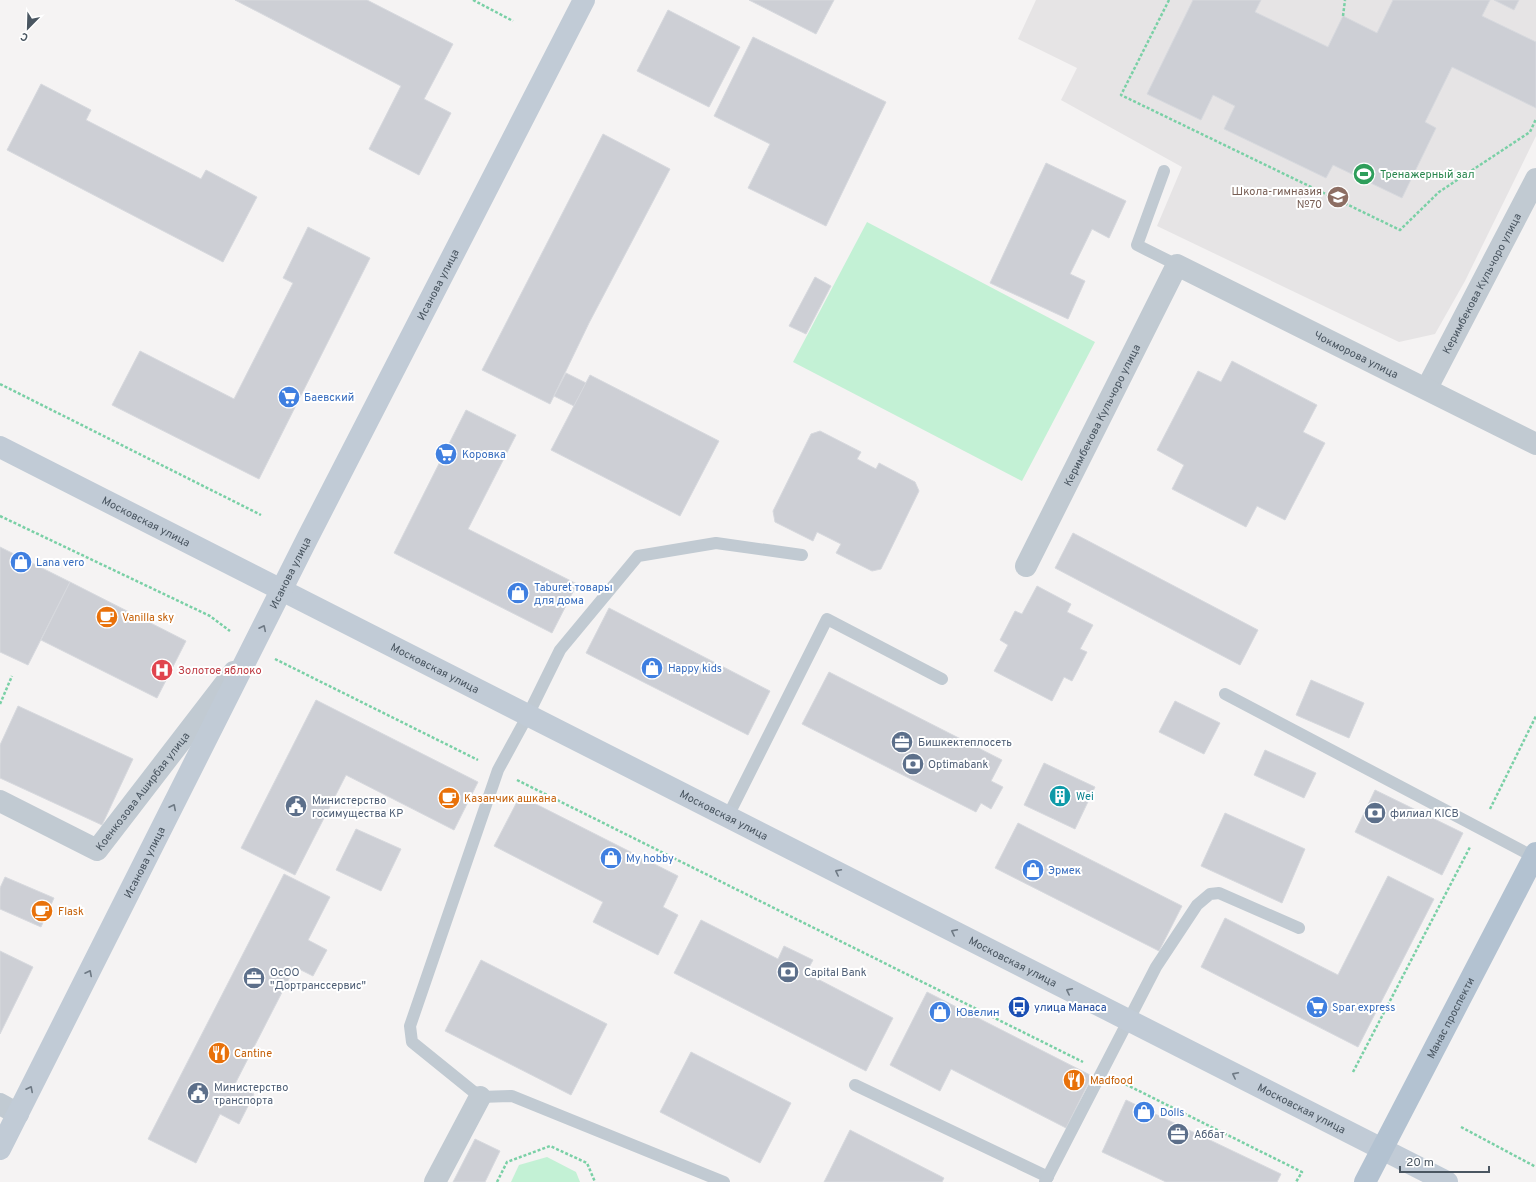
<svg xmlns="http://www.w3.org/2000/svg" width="1536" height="1182" viewBox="0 0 1536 1182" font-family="Overpass,sans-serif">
  <rect width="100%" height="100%" fill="#f5f3f3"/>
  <polygon fill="#e6e4e5" points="1036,0 1536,0 1536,136 1465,281 1435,334 1399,342 1157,226 1182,167 1061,100 1077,68 1018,39"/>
  <g fill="#c3f1d5">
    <polygon points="867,222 1095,342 1022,481 793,362"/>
    <polygon points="547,1157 576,1172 580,1182 511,1182 519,1165"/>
  </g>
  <g fill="#cdcfd5" stroke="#d7d9de">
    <polygon points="235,0 367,0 453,44 424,99 451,113 419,175 369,149 401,86"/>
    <polygon points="749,0 834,0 816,34"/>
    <polygon points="1193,0 1261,0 1255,12 1328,47 1343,16 1377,33 1393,0 1490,0 1482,16 1536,42 1536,108 1452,67 1425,122 1436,128 1402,198 1333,165 1326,178 1224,129 1235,106 1213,95 1201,120 1147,94"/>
    <polygon points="1494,0 1519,0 1514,10"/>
    <polygon points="668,10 740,47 709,107 637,71"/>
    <polygon points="753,37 886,102 826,226 748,188 770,144 714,116"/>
    <polygon points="41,84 91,110 86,120 201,179 206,170 257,197 223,262 7,150"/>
    <polygon points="603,134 670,169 589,323 550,404 482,370"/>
    <polygon points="1046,163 1126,201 1109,238 1092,229 1070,274 1085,281 1068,319 990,283"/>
    <polygon points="308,227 370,258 259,479 112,405 140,351 234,399 293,283 283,278"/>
    <polygon points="815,277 831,286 806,334 789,326"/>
    <polygon points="1232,361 1317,405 1303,432 1325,443 1285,520 1257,506 1246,527 1172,489 1184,465 1157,450 1198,371 1221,382"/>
    <polygon points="566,373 586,383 574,406 554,396"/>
    <polygon points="590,375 719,441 680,516 551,450"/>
    <polygon points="466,410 516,435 468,529 577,584 552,633 394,553"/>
    <polygon points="820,431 861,452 857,459 876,469 879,463 915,482 919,491 881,569 872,571 836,553 841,544 817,532 813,541 775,522 773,511 811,434"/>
    <polygon points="1073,533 1258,630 1240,665 1055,568"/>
    <polygon points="0,547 70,582 28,665 0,652"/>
    <polygon points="70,582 186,641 157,698 41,640"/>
    <polygon points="1037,586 1071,604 1067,612 1093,625 1080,649 1087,652 1072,681 1064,677 1052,701 994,671 1008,645 1000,640 1015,611 1022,614"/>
    <polygon points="609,608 770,691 748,735 586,653"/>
    <polygon points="829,672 1002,760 991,781 1003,787 991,809 981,803 976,812 802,724"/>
    <polygon points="1311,680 1364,703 1349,738 1296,715"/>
    <polygon points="316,700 478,782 454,830 346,775 295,875 241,848"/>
    <polygon points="1175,701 1220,723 1204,754 1159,732"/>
    <polygon points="18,706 133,759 102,825 0,778 0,745"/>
    <polygon points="1265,750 1316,773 1304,798 1254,775"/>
    <polygon points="1044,763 1095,787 1075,829 1024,805"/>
    <polygon points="1375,790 1463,833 1442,875 1355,832"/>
    <polygon points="520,796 678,876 663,907 678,915 658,955 593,922 603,902 494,846"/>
    <polygon points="1225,813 1305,849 1282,903 1201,866"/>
    <polygon points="1018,823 1182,906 1159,951 995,868"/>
    <polygon points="356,829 401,849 381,891 336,870"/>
    <polygon points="284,874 330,897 308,940 327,950 313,976 295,967 235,1084 254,1094 239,1124 220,1114 196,1163 148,1139"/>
    <polygon points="1388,876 1434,899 1358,1047 1201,967 1225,918 1338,975"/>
    <polygon points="5,877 54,898 41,927 0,909 0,888"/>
    <polygon points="701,920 778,959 784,946 813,960 806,973 893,1018 866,1071 674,973"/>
    <polygon points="0,951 33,967 0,1034"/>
    <polygon points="481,960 607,1024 571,1095 445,1031"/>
    <polygon points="927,992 1092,1076 1066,1128 951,1069 940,1091 890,1065"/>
    <polygon points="691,1052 791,1103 760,1163 660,1112"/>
    <polygon points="1126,1100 1281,1174 1277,1182 1166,1182 1102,1152"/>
    <polygon points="850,1130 944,1178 942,1182 824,1182"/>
    <polygon points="475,1139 500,1151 485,1182 453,1182"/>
  </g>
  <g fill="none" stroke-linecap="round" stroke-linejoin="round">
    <g stroke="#7ad0a6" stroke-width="2.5" stroke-dasharray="3 2" stroke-linecap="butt">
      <polyline points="473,0 513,21"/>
      <polyline points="1169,0 1121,95 1400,230 1439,192 1530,132 1536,119"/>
      <polyline points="1343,16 1345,0"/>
      <polyline points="0,384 261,515"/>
      <polyline points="0,516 210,616 230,631"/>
      <polyline points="275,659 478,760"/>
      <polyline points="0,704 12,676"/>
      <polyline points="517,780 1083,1062"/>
      <polyline points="1490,809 1536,716"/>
      <polyline points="1353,1072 1470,847"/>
      <polyline points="1121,1082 1302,1172 1296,1182"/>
      <polyline points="1461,1127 1536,1167"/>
      <polyline points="497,1182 507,1162 550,1146 587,1163 595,1182"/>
    </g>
    <g stroke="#c1cad2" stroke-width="12">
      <polyline points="1164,171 1137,245 1177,265"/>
      <polyline points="1225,694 1534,857"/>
      <polyline points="728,816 827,619 942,679"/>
      <polyline points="855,1085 1048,1177"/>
      <polyline points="724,1182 512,1096 480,1097 412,1042 410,1026 498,770 528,715 560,650 638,556 716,543 802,555"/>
      <polyline points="1045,1182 1156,967 1197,905 1210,894 1219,893 1299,928"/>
    </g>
    <g stroke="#c1cad2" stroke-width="22">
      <path id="s1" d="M 1427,388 L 1536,179"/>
      <path id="s2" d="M 1026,566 L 1177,265 L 1536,444"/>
      <path id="s3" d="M 0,801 L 97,850 L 234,672"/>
      <polyline points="0,1104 18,1114"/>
      <polyline points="435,1182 480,1097"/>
    </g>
    <g stroke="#c1cbd6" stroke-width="22">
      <path id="s4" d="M 0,447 L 1447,1182"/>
      <path id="s5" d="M 0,1149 L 307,539 L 584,0"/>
    </g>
    <path stroke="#b3c2d1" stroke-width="22" id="s6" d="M 1365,1182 L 1536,853"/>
  </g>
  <defs><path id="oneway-chevron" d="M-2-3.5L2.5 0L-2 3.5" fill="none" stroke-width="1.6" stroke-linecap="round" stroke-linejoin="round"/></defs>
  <g stroke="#6e7984">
    <use href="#oneway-chevron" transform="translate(263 628) rotate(-64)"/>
    <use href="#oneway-chevron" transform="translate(173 807) rotate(-63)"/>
    <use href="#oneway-chevron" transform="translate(838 872) rotate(-153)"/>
    <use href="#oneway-chevron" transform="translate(954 932) rotate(-153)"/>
    <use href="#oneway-chevron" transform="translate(89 973) rotate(-63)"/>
    <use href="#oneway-chevron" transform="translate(1069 991) rotate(-153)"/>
    <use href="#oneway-chevron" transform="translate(1235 1075) rotate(-153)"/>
    <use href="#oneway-chevron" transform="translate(30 1089) rotate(-63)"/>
  </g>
  <defs>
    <g id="stadium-disc" transform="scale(1.15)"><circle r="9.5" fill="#2e9e5b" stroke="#fff"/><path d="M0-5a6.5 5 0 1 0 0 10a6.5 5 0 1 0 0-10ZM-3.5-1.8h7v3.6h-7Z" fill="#fff"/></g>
    <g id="school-disc" transform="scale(1.15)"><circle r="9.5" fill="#8d6e63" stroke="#fff"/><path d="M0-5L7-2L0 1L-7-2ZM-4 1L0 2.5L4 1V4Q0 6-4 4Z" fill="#fff"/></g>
    <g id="supermarket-disc" transform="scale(1.15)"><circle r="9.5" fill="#3f7fe0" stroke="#fff"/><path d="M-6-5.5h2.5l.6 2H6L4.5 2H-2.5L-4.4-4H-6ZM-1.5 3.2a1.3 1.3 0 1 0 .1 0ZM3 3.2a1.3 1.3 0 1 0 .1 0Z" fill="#fff"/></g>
    <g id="shop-disc" transform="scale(1.15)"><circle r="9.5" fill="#3f7fe0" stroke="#fff"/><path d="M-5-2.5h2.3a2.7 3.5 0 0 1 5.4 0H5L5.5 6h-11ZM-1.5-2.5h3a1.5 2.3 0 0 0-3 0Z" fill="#fff"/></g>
    <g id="cafe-disc" transform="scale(1.15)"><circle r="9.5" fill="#e8710a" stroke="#fff"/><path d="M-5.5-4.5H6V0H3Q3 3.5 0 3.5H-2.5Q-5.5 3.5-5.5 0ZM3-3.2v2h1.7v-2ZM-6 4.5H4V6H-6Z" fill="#fff"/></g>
    <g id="hospital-disc" transform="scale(1.15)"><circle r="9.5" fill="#e0444e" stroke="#fff"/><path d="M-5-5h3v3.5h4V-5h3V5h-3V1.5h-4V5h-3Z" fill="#fff"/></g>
    <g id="office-disc" transform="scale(1.15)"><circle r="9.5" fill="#5c6f8a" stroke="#fff"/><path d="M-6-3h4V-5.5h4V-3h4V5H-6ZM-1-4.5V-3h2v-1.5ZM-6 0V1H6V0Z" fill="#fff"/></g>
    <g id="bank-disc" transform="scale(1.15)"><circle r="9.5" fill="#5c6f8a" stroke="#fff"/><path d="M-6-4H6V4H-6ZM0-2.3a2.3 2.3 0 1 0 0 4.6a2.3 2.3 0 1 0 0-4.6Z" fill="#fff"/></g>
    <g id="building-disc" transform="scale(1.15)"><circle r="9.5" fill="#0f9aa8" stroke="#fff"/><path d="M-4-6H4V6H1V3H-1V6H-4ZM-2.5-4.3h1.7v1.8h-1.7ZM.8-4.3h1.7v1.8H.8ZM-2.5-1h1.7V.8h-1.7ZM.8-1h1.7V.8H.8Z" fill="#fff"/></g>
    <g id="civic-disc" transform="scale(1.15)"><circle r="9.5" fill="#5c6f8a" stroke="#fff"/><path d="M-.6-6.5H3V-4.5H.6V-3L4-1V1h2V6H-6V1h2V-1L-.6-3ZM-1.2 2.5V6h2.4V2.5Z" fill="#fff"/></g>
    <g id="bus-disc" transform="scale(1.15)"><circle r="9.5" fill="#1a4fb4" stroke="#fff"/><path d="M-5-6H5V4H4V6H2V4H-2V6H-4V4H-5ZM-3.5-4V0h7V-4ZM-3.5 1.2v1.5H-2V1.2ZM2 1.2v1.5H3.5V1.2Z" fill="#fff"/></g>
    <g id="restaurant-disc" transform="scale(1.15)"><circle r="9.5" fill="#e8710a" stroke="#fff"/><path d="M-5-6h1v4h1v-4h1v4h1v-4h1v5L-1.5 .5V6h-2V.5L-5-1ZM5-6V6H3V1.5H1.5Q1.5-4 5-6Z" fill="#fff"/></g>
  </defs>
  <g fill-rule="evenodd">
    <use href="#stadium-disc" x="1364" y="174"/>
    <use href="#school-disc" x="1338" y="197"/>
    <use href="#supermarket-disc" x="289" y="397"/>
    <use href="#supermarket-disc" x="446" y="454"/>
    <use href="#shop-disc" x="21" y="562"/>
    <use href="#shop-disc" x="518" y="593"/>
    <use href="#cafe-disc" x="107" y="617"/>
    <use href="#shop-disc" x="652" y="668"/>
    <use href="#hospital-disc" x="162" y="670"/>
    <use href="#office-disc" x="902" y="742"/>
    <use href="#bank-disc" x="913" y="764"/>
    <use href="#building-disc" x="1060" y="796"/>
    <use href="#cafe-disc" x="449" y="798"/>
    <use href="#civic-disc" x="296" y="806"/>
    <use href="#bank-disc" x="1375" y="813"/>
    <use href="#shop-disc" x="611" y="858"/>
    <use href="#shop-disc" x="1033" y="870"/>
    <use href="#cafe-disc" x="42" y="911"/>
    <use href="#bank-disc" x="788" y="972"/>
    <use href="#office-disc" x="254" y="978"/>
    <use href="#bus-disc" x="1019" y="1007"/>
    <use href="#supermarket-disc" x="1317" y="1007"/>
    <use href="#shop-disc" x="940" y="1012"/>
    <use href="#restaurant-disc" x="219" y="1053"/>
    <use href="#restaurant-disc" x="1074" y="1080"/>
    <use href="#civic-disc" x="198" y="1093"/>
    <use href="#shop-disc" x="1144" y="1112"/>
    <use href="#office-disc" x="1178" y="1134"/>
  </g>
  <g text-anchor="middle" stroke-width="4" stroke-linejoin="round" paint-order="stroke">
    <g font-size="11" fill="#27864d" stroke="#fff" text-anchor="start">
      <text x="1380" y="178">Тренажерный зал</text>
    </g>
    <g font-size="11" fill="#785e54" stroke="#fff" text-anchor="end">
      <text x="1322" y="195">Школа-гимназия<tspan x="1322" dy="13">№70</tspan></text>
    </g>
    <g font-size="11" fill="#4a5661" stroke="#fff">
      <text dy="4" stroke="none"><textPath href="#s1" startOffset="118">Керимбекова Кульчоро улица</textPath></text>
      <text dy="4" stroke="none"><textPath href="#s5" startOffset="969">Исанова улица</textPath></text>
      <text dy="4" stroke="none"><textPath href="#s2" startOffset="537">Чокморова улица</textPath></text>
      <text dy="4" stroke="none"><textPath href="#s2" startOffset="169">Керимбекова Кульчоро улица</textPath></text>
      <text dy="4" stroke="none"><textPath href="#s4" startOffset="164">Московская улица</textPath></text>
      <text dy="4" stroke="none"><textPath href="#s5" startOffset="645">Исанова улица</textPath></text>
      <text dy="4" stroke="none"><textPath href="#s4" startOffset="488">Московская улица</textPath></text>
      <text dy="4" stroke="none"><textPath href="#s3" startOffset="183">Коенкозова Аширбая улица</textPath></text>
      <text dy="4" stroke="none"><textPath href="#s4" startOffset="812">Московская улица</textPath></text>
      <text dy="4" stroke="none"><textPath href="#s5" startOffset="321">Исанова улица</textPath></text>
      <text dy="4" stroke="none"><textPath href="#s4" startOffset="1136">Московская улица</textPath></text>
      <text dy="4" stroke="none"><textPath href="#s6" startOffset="185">Манас проспекти</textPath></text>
      <text dy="4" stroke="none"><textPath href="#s4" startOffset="1460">Московская улица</textPath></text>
    </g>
    <g font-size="11" fill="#366cbe" stroke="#fff" text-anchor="start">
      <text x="304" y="401">Баевский</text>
      <text x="462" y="458">Коровка</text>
      <text x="36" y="566">Lana vero</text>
      <text x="534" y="591">Taburet товары<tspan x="534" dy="13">для дома</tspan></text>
      <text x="668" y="672">Happy kids</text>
      <text x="626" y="862">My hobby</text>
      <text x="1048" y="874">Эрмек</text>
      <text x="1332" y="1011">Spar express</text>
      <text x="956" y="1016">Ювелин</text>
      <text x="1160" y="1116">Dolls</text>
    </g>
    <g font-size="11" fill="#c56008" stroke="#fff" text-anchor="start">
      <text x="122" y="621">Vanilla sky</text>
      <text x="464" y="802">Казанчик ашкана</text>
      <text x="58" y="915">Flask</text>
      <text x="234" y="1057">Cantine</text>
      <text x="1090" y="1084">Madfood</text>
    </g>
    <g font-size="11" fill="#be3a42" stroke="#fff" text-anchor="start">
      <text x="178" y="674">Золотое яблоко</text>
    </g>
    <g font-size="11" fill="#4e5e75" stroke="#fff" text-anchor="start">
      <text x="918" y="746">Бишкектеплосеть</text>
      <text x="928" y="768">Optimabank</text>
      <text x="312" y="804">Министерство<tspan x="312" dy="13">госимущества КР</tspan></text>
      <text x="1390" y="817">филиал KICB</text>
      <text x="270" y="976">ОсОО<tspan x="270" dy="13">"Дортранссервис"</tspan></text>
      <text x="804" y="976">Capital Bank</text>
      <text x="214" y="1091">Министерство<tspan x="214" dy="13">транспорта</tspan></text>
      <text x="1194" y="1138">Аббат</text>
    </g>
    <g font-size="11" fill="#0d838f" stroke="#fff" text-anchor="start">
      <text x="1076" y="800">Wei</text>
    </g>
    <g font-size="11" fill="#164399" stroke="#fff" text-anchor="start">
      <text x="1034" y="1011">улица Манаса</text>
    </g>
  </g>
  <g transform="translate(28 28) rotate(203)" stroke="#ffffff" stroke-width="3" paint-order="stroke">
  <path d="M0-3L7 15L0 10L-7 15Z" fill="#4a5661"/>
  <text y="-6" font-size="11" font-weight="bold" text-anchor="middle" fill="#4a5661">С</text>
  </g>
  <path d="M1400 1166v6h89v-6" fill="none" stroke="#4a5661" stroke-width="2"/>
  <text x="1406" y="1166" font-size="12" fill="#4a5661" stroke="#ffffff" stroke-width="3" paint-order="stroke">20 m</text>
</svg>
